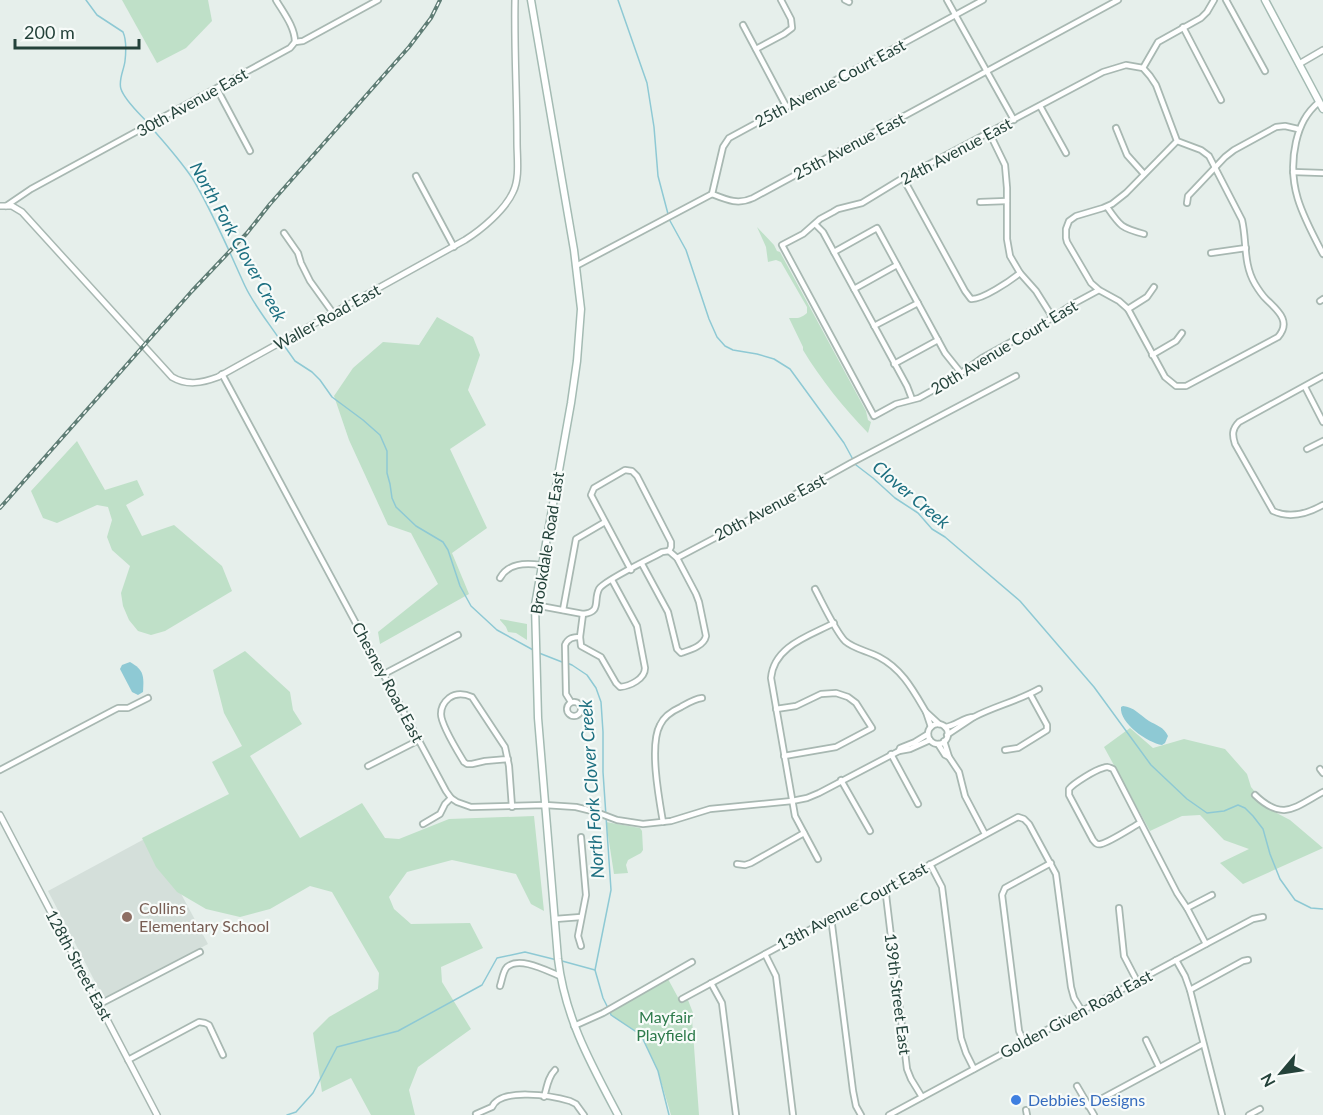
<svg xmlns="http://www.w3.org/2000/svg" width="1323" height="1115" viewBox="0 0 1323 1115" font-family="Lato,sans-serif">
  <rect width="100%" height="100%" fill="#e6efeb"/>
  <polygon fill="#d4dfda" points="150,836 208,944 104,999 48,891"/>
  <g fill="#bfe0c8">
    <polygon points="122,0 208,0 212,21 186,48 157,63"/>
    <path d="M 757,227 L 774,245 L 777,251 L 780,252 L 866,411 L 868,420 L 871,422 L 868,433 C 844,408 821,380 803,350 L 803,347 L 789,318 C 797,318 800,319 807,313 L 807,307 L 781,262 L 776,260 L 768,262 L 766,247 Z"/>
    <polygon points="437,317 473,337 480,355 468,390 486,425 450,449 487,528 452,553 469,594 380,644 378,632 438,584 411,533 388,525 349,440 334,396 353,368 383,342 419,345"/>
    <polygon points="77,441 105,490 137,480 144,495 126,505 142,536 174,525 222,566 232,591 165,631 151,635 138,631 129,620 123,606 121,593 130,566 112,550 107,537 112,520 108,507 97,505 57,523 43,518 31,491"/>
    <polygon points="500,619 527,624 527,640 516,633 508,632 506,627 500,620"/>
    <polygon points="245,651 290,692 293,710 302,724 250,756 300,838 362,803 385,838 399,839 449,819 534,816 544,911 531,904 516,874 452,860 407,872 389,897 394,909 411,924 470,923 483,948 441,967 442,982 471,1029 418,1067 409,1090 415,1115 371,1115 351,1078 322,1092 313,1033 329,1017 378,989 379,973 332,892 310,886 270,909 240,917 206,909 177,892 156,867 142,838 229,794 212,762 242,746 224,713 213,670"/>
    <polygon points="1130,728 1153,748 1184,739 1225,749 1247,774 1251,787 1269,809 1290,820 1323,848 1243,884 1220,863 1249,849 1224,840 1200,815 1182,816 1150,831 1104,747"/>
    <polygon points="606,822 640,828 642,831 643,850 641,853 628,860 626,865 628,873 614,874"/>
    <polygon points="668,979 681,1003 688,1000 695,1018 692,1019 699,1115 671,1115 658,1071 641,1035 611,1015 609,1011"/>
  </g>
  <g fill="#8ec9d4">
    <path d="M 130,662 C 144,670 144,676 143,692 L 138,695 L 132,692 L 120,669 L 122,665 Z"/>
    <path d="M 1123,706 C 1134,707 1140,715 1149,721 C 1156,725 1164,727 1168,736 L 1165,743 L 1162,745 C 1148,743 1119,723 1121,707 Z"/>
  </g>
  <g fill="none" stroke-linecap="round" stroke-linejoin="round">
    <g stroke="#8ec9d4" stroke-width="1.5">
      <path d="M 86,0 L 97,15 L 123,32 C 127,41 126,52 125,61 C 124,70 118,80 121,89 C 125,101 140,114 148,123"/>
      <polyline points="618,0 647,83 654,127 658,176 668,214"/>
      <path d="M 151,127 C 166,145 182,162 194,181 C 214,215 229,251 245,286 C 254,305 268,322 280,340"/>
      <polyline points="669,219 686,250 709,319 717,337 725,346 733,350 757,354 774,359 790,369 844,443 856,465 873,478 895,498 918,513 932,529 945,537 1020,601 1094,687 1151,765 1187,799 1207,813 1224,811 1238,805 1245,808 1253,816 1263,829 1270,854 1280,879 1295,900 1311,908 1323,909"/>
      <polyline points="283,344 295,361 312,372 320,380 332,397 363,420 380,435 387,451 387,473 390,484 392,498 396,507 416,526 443,542 448,550 460,586 471,606 497,630 535,651"/>
      <polyline points="539,653 562,662"/>
      <polyline points="567,663 572,665 587,675 596,688 601,702 603,732 603,772 611,890 595,970 603,998 608,1008"/>
      <polyline points="562,961 595,970"/>
      <polyline points="610,1012 611,1015 641,1035 658,1071 669,1115"/>
      <polyline points="287,1115 296,1112 313,1093 337,1047 398,1031 482,985 497,958 525,952 557,960"/>
    </g>
    <g stroke="#a8b8b2" stroke-width="8">
      <g id="minor">
        <path d="M 276,0 C 283,12 295,27 295,42"/>
        <polyline points="845,0 849,2"/>
        <polyline points="947,0 1014,120"/>
        <polyline points="1226,0 1265,71"/>
        <polyline points="743,25 786,106"/>
        <polyline points="1183,27 1221,100"/>
        <polyline points="756,49 784,34 792,28 791,19 781,0"/>
        <polyline points="1143,68 1158,42 1201,18 1207,12 1214,0"/>
        <polyline points="217,89 250,151"/>
        <path d="M 1319,102 C 1306,113 1300,125 1296,142 C 1286,186 1303,216 1323,254"/>
        <polyline points="1040,106 1066,153"/>
        <polyline points="1116,128 1127,155 1144,174"/>
        <polyline points="989,132 1005,165 1007,188 1007,239 1010,256 1020,273 1036,291 1053,318"/>
        <polyline points="1293,172 1323,173"/>
        <polyline points="416,176 454,247"/>
        <path d="M 903,178 L 965,291 L 971,299 C 982,300 1010,281 1020,273"/>
        <path d="M 712,194 C 727,200 738,205 753,198 L 1118,0"/>
        <polyline points="712,194 723,147 729,138 983,0"/>
        <polyline points="980,202 1007,201"/>
        <polyline points="1187,203 1188,196 1225,157 1234,150 1276,127 1285,126 1298,129"/>
        <polyline points="6,206 31,189 290,48 295,42 303,41 378,0"/>
        <path d="M 1107,207 C 1120,226 1121,228 1144,234"/>
        <polyline points="815,224 823,232 907,386 912,399"/>
        <polyline points="284,233 298,253 301,263 310,281 333,313"/>
        <polyline points="834,252 877,228 945,353 961,373"/>
        <polyline points="1211,253 1246,248"/>
        <polyline points="576,266 712,194"/>
        <polyline points="854,289 897,265"/>
        <path d="M 1099,290 L 1073,304 L 1038,327 L 982,358 L 953,379 L 919,398 L 896,404 L 874,416 L 782,245 L 803,234 L 820,219 L 833,212 L 838,209 L 862,203 L 903,178 L 1103,72 L 1126,65 L 1143,68 L 1150,76 L 1156,85 L 1177,141 L 1201,150 L 1209,156 L 1242,220 C 1247,241 1243,264 1255,284 C 1258,289 1261,294 1266,299 C 1277,310 1292,321 1278,337 L 1186,386 L 1176,386 L 1165,377 L 1128,309 L 1119,301 L 1099,290 L 1091,283 L 1067,242 L 1066,238 L 1066,229 L 1069,221 L 1076,216 L 1103,208 L 1112,204 L 1126,193 L 1177,141"/>
        <polyline points="1320,301 1323,299"/>
        <polyline points="1128,309 1147,297 1154,287"/>
        <polyline points="874,326 918,303"/>
        <polyline points="1152,355 1176,341 1182,333"/>
        <polyline points="894,364 938,340"/>
        <polyline points="222,374 446,791 451,798 457,802 471,807 545,805 576,807 596,812 617,820 643,824 671,821 710,809 792,801 807,798 819,793 899,751"/>
        <path d="M 1323,376 L 1239,422 C 1232,429 1232,435 1235,444 L 1273,511 C 1290,519 1307,514 1323,505"/>
        <polyline points="1305,387 1323,422"/>
        <polyline points="1307,449 1323,441"/>
        <polyline points="677,558 747,521 851,463 1016,376"/>
        <polyline points="631,570 591,495 594,488 625,470 632,471 637,476 671,542 671,547 669,551"/>
        <path d="M 500,578 C 508,563 525,563 541,565"/>
        <path d="M 815,589 C 822,602 836,632 845,641 C 854,649 868,651 879,657 C 902,669 913,690 926,712"/>
        <path d="M 535,605 L 583,614 C 602,612 593,601 599,589 C 603,581 652,558 662,552 L 669,551 L 677,558 L 696,594 L 699,602 L 706,636 C 704,646 690,650 681,653 L 677,649 L 668,612 L 642,564"/>
        <polyline points="563,610 576,539 605,522"/>
        <path d="M 583,614 L 580,637 L 581,646 L 601,657 L 616,683 L 620,687 C 630,686 645,679 645,668 L 637,626 L 612,580"/>
        <polyline points="384,674 458,635"/>
        <circle cx="574" cy="709" r="7"/>
        <path d="M 571,702 L 566,694 L 565,645 C 568,638 573,637 580,637"/>
        <polyline points="776,709 796,706 821,694 836,693 848,697 856,703 872,728 836,747 784,756"/>
        <path d="M 974,717 C 995,706 1018,701 1039,689"/>
        <circle cx="938" cy="734" r="10"/>
        <polyline points="931,727 926,712 939,724"/>
        <path d="M 945,727 C 956,726 963,717 974,717 L 947,735"/>
        <polyline points="928,734 915,742 900,748 899,751 910,749 930,740"/>
        <polyline points="938,744 945,755 949,757 944,741"/>
        <polyline points="1005,750 1018,748 1047,730 1047,725 1030,694"/>
        <polyline points="891,754 918,804"/>
        <polyline points="949,757 959,772 965,796 985,834"/>
        <path d="M 508,759 L 485,761 L 472,764 L 467,764 L 464,762 C 458,752 441,725 441,714 C 441,708 444,702 449,698 C 456,693 465,694 472,697 L 505,747 L 509,766 L 512,807"/>
        <polyline points="368,766 419,740"/>
        <polyline points="1320,769 1323,773"/>
        <polyline points="0,770 114,710 118,708 128,708 148,698"/>
        <polyline points="841,780 870,831"/>
        <path d="M 1255,795 C 1283,822 1295,807 1323,792"/>
        <path d="M 663,822 C 659,799 649,745 660,725 C 664,716 672,711 681,707 C 688,703 694,699 702,698"/>
        <path d="M 1140,823 C 1131,828 1110,842 1101,844 C 1096,845 1096,843 1093,840 L 1069,795 L 1069,789 C 1074,783 1095,770 1103,768 C 1108,766 1108,767 1113,769 L 1177,893 L 1187,908 L 1206,944"/>
        <polyline points="423,824 440,814 445,804 451,798"/>
        <polyline points="581,837 586,895 578,936 581,946"/>
        <path d="M 818,859 L 795,816 L 771,678 C 774,646 809,636 834,623"/>
        <polyline points="737,864 745,865 751,863 804,833"/>
        <polyline points="930,864 942,887 961,1038 966,1053 974,1069"/>
        <polyline points="884,889 886,895 907,1069 911,1079 922,1097"/>
        <polyline points="1119,908 1124,956 1137,981"/>
        <polyline points="1187,908 1212,895"/>
        <polyline points="830,918 832,925 853,1091 856,1106 861,1115"/>
        <polyline points="555,919 581,917"/>
        <polyline points="765,954 776,976 793,1115"/>
        <polyline points="1176,960 1185,976 1190,990 1222,1115"/>
        <polyline points="711,983 722,1003 736,1115"/>
        <path d="M 500,986 C 502,980 503,971 507,967 C 520,956 547,971 560,976"/>
        <polyline points="1190,990 1243,961 1248,960"/>
        <polyline points="682,999 1018,817 1024,819 1029,824 1056,874 1071,987 1074,998 1082,1011"/>
        <polyline points="100,1004 200,952"/>
        <polyline points="574,1026 603,1013 692,962"/>
        <polyline points="1146,1040 1159,1067"/>
        <polyline points="1024,1042 1019,1031 1002,895 1005,888 1051,863"/>
        <polyline points="128,1060 199,1022 205,1023 209,1025 223,1055"/>
        <polyline points="1077,1086 1094,1115"/>
        <path d="M 544,1097 C 547,1087 548,1077 555,1070"/>
        <polyline points="1088,1106 1203,1044"/>
        <polyline points="1026,1110 1027,1115"/>
        <path d="M 476,1114 L 492,1107 C 501,1087 553,1096 570,1101 L 576,1104 L 584,1115"/>
        <polyline points="889,1115 1206,944 1253,919 1263,917"/>
        <polyline points="1249,1115 1260,1109"/>
      </g>
    </g>
    <g stroke="#a8b8b2" stroke-width="8">
      <g id="tertiary">
        <polyline points="1299,64 1323,50"/>
        <path d="M 0,206 L 12,206 L 22,212 L 172,377 C 187,386 202,383 218,377 L 465,240 C 481,230 505,210 513,192 C 520,178 517,158 517,142 C 517,95 514,47 515,0"/>
        <polyline points="0,815 157,1115"/>
      </g>
    </g>
    <g stroke="#a4bbb3" stroke-width="9">
      <g id="secondary">
        <path d="M 531,0 L 574,250 L 581,309 L 577,361 L 571,403 L 535,605 L 538,718 L 558,959 C 565,1018 591,1064 618,1115"/>
        <polyline points="1265,0 1323,109"/>
      </g>
    </g>
    <use href="#minor" stroke="#fff" stroke-width="4.5"/>
    <use href="#tertiary" stroke="#fff" stroke-width="5"/>
    <use href="#secondary" stroke="#fff" stroke-width="6"/>
    <g stroke="#5f7d75" stroke-width="4">
      <polyline id="rail" points="0,508 192,291 247,233 270,204 409,47 431,18 440,0"/>
    </g>
    <use href="#rail" stroke="#f7fbf9" stroke-width="1.5" stroke-dasharray="4.5" stroke-linecap="butt"/>
  </g>
  <circle fill="#8d6e63" stroke="#f7fbf9" stroke-width="2" cx="127" cy="917" r="6"/>
  <circle fill="#3f7fe0" stroke="#f7fbf9" stroke-width="2" cx="1016" cy="1100" r="6"/>
  <g text-anchor="middle" stroke-width="4.5" stroke-linejoin="round" paint-order="stroke">
    <g font-size="16" fill="#24423a" stroke="#f7fbf9">
      <text transform="translate(830 83) rotate(-28)" y="6">25th Avenue Court East</text>
      <text transform="translate(192 102) rotate(-29)" y="6">30th Avenue East</text>
      <text transform="translate(849 146) rotate(-28)" y="6">25th Avenue East</text>
      <text transform="translate(956 151) rotate(-28)" y="6">24th Avenue East</text>
      <text transform="translate(327 317) rotate(-29)" y="6">Waller Road East</text>
      <text transform="translate(1004 347) rotate(-31)" y="6">20th Avenue Court East</text>
      <text transform="translate(770 507) rotate(-28)" y="6">20th Avenue East</text>
      <text transform="translate(547 543) rotate(-81)" y="6">Brookdale Road East</text>
      <text transform="translate(388 682) rotate(62)" y="6">Chesney Road East</text>
      <text transform="translate(852 906) rotate(-28)" y="6">13th Avenue Court East</text>
      <text transform="translate(79 965) rotate(62)" y="6">128th Street East</text>
      <text transform="translate(898 994) rotate(83)" y="6">139th Street East</text>
      <text transform="translate(1076 1014) rotate(-28)" y="6">Golden Given Road East</text>
    </g>
    <g font-size="16" fill="#785e54" stroke="#f7fbf9" text-anchor="start">
      <text x="139" y="914">Collins<tspan x="139" dy="18">Elementary School</tspan></text>
    </g>
    <g font-size="16" fill="#2d7a4b" stroke="#f7fbf9">
      <text x="666" y="1023">Mayfair<tspan x="666" dy="18">Playfield</tspan></text>
    </g>
    <g font-size="16" fill="#366cbe" stroke="#f7fbf9" text-anchor="start">
      <text x="1028" y="1106">Debbies Designs</text>
    </g>
    <g font-size="18" font-style="italic" fill="#1c6f80" stroke="#f7fbf9">
      <text transform="translate(238 242) rotate(61)" y="6">North Fork Clover Creek</text>
      <text transform="translate(911 495) rotate(40)" y="6">Clover Creek</text>
      <text transform="translate(592 789) rotate(-94)" y="6">North Fork Clover Creek</text>
    </g>
  </g>
  <g transform="translate(1281 1073) rotate(241)" stroke="#f7fbf9" stroke-width="4.5" paint-order="stroke">
  <path d="M0-4.5L10 22L0 15L-10 22Z" fill="#24423a"/>
  <text y="-9" font-size="16" font-weight="bold" text-anchor="middle" fill="#24423a">N</text>
  </g>
  <path d="M15 39v9h124v-9" fill="none" stroke="#24423a" stroke-width="3"/>
  <text x="24" y="39" font-size="18" fill="#24423a" stroke="#f7fbf9" stroke-width="4.5" paint-order="stroke">200 m</text>
</svg>
